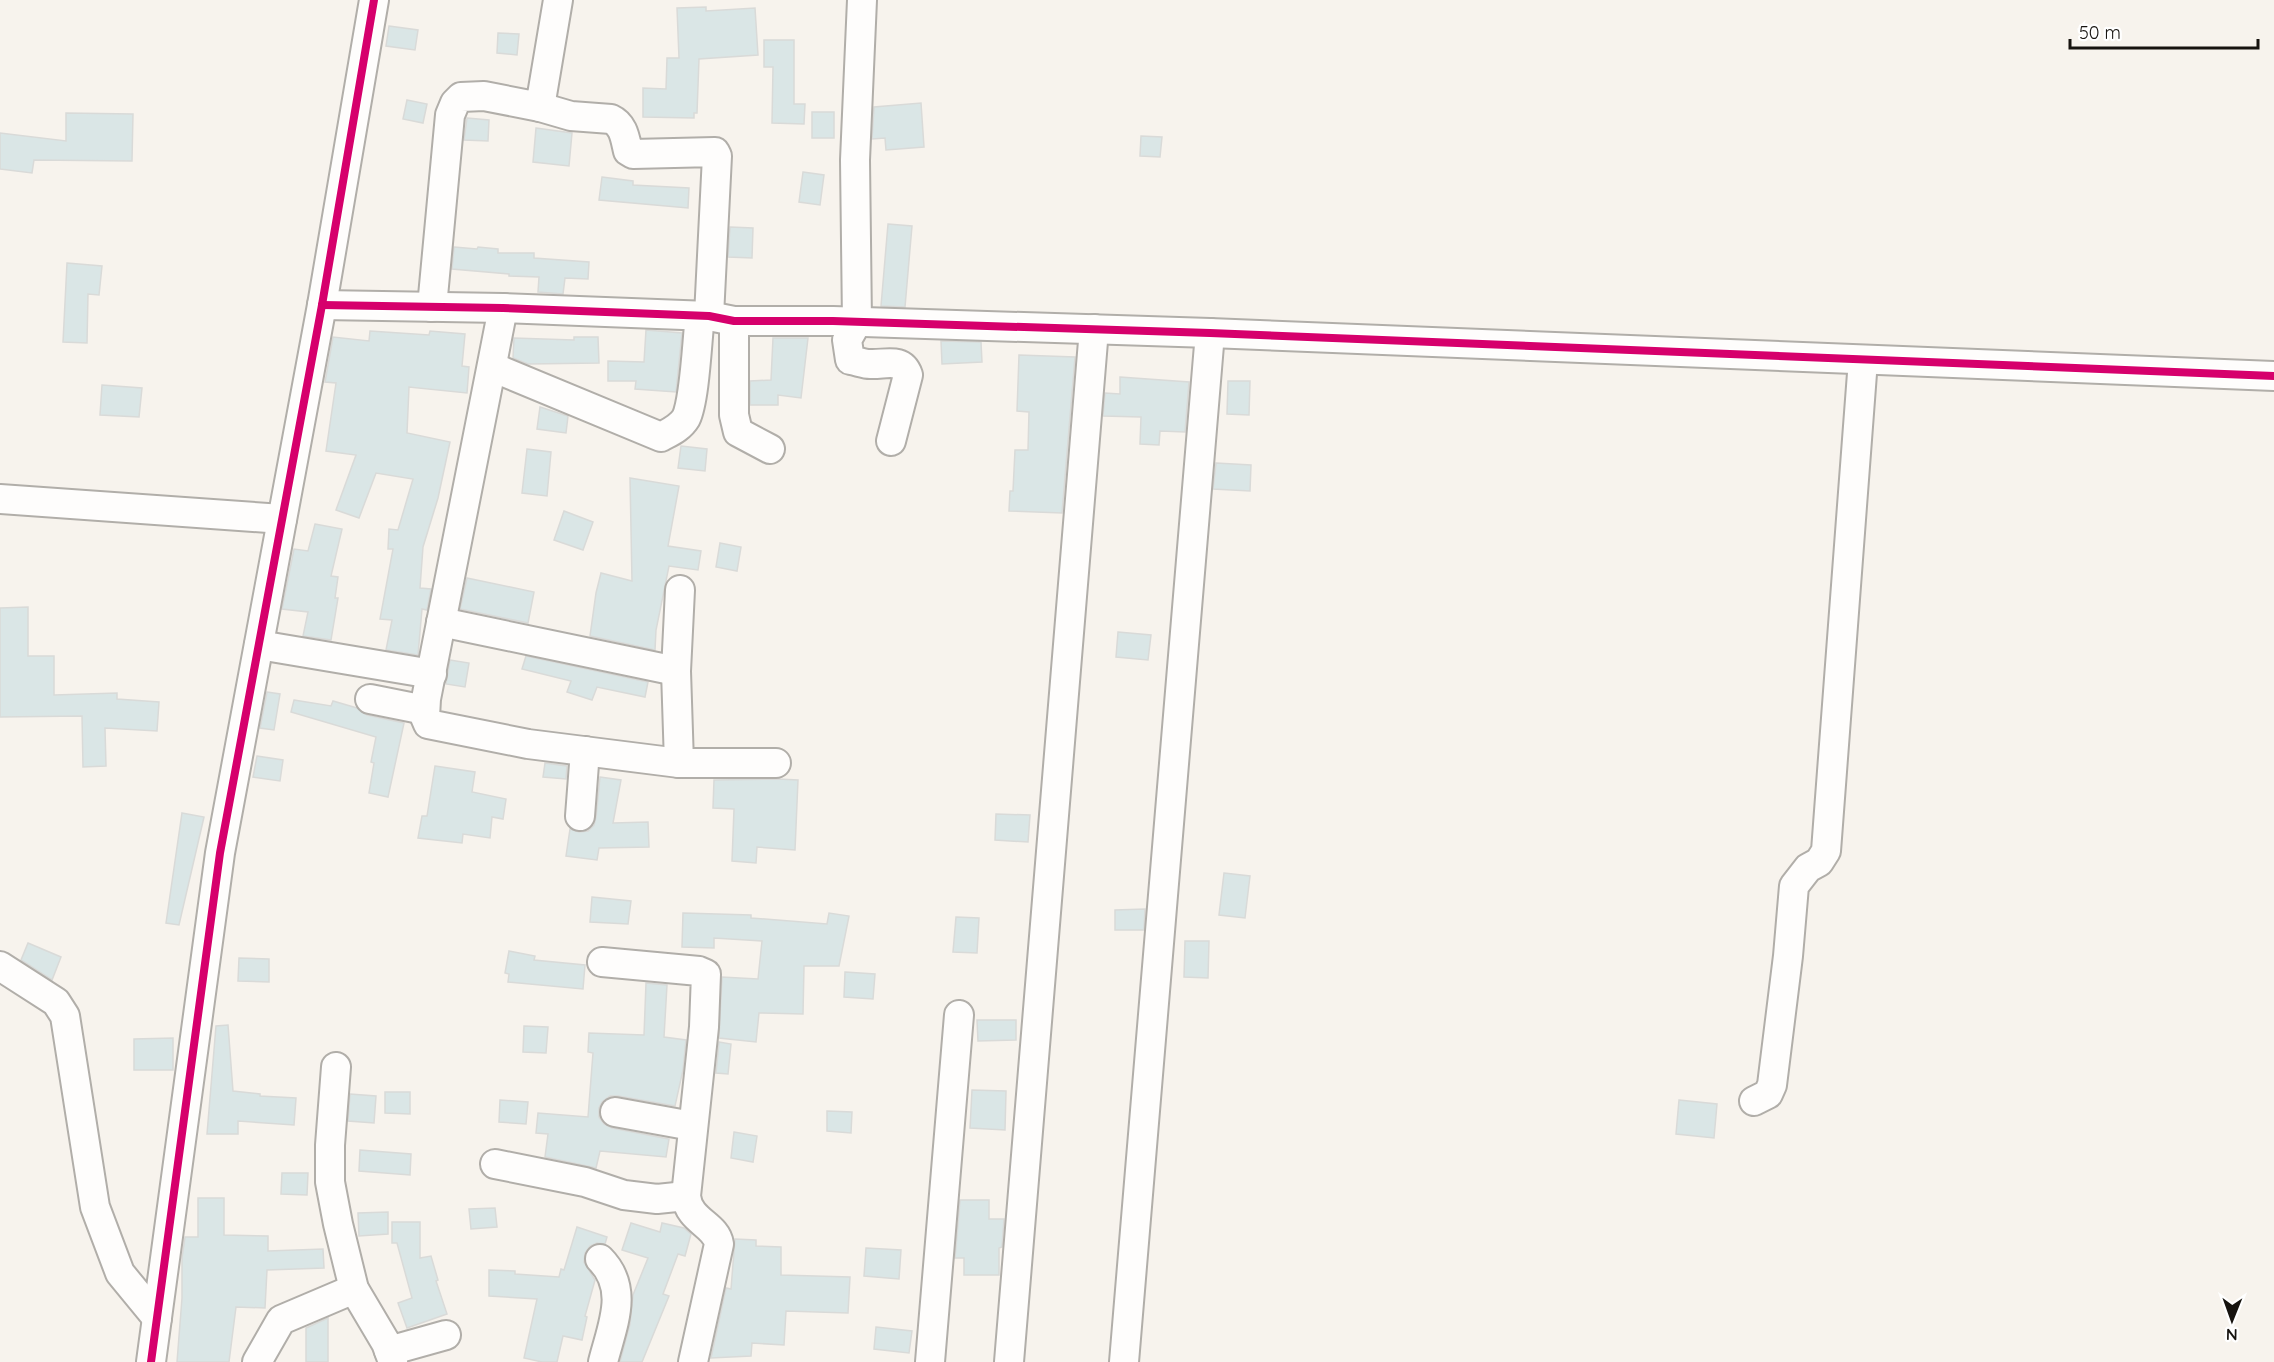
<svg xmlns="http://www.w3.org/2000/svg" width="2274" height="1362" viewBox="0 0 2274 1362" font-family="Quicksand,sans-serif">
  <rect width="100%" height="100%" fill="#f7f3ed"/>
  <g fill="#dae6e6" stroke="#d9dad8" stroke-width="1.5">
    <polygon points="706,7 706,11 755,8 758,55 699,59 697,113 694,113 694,118 643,117 643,88 666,89 667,58 679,58 677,8"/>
    <polygon points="389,26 418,30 415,50 386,46"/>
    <polygon points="498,33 519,34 517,55 497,53"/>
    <polygon points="764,40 794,40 794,104 805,104 804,124 772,123 773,67 764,67"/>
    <polygon points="407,100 427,104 423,123 403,119"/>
    <polygon points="921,103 924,147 886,150 885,138 872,139 874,107"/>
    <rect x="812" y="112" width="22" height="26"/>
    <polygon points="66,113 133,114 132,161 34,160 32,173 0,169 0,133 66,141"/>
    <polygon points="467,118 489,120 488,141 464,140"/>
    <polygon points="536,128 572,133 569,166 533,162"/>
    <polygon points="1141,136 1162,137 1160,157 1140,156"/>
    <polygon points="803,172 824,175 820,205 799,202"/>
    <polygon points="602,177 633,181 633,185 689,188 688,208 599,200"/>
    <polygon points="888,224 912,226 905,307 881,306"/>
    <polygon points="730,227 753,228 752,258 728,257"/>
    <polygon points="454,247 477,249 478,247 498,249 498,253 534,253 534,258 589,262 588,279 565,278 563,294 538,292 539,277 509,276 509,274 452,269"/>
    <polygon points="67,263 102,266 99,295 88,294 87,343 63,342"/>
    <polygon points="646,330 682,333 676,392 635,389 636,381 608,381 608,361 644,362"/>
    <polygon points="370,331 429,335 430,331 465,334 462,366 469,367 467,393 409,387 407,433 450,442 438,498 423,547 420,588 431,589 427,610 422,609 418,655 386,650 392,620 380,619 393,549 388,549 389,529 398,530 413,479 376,473 359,518 336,510 356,455 326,451 336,383 325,382 333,337 369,341"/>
    <polygon points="574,337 598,337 599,363 528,364 513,358 514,338 574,340"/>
    <polygon points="773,338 808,338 801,398 778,395 778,405 750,405 750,381 771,380"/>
    <polygon points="941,341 981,342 982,362 942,364"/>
    <polygon points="1019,355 1075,357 1062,513 1009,511 1010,491 1013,491 1015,450 1028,450 1029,412 1017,411"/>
    <polygon points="1120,377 1189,382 1185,432 1160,431 1159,445 1140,444 1141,417 1103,416 1105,393 1120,394"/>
    <polygon points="1228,381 1250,381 1249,415 1227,414"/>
    <polygon points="102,385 142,388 139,417 100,415"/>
    <polygon points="540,407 568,416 566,433 537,429"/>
    <polygon points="681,446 707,449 705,471 678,468"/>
    <polygon points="527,449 551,452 547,496 522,493"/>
    <polygon points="1216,463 1251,465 1250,491 1213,489"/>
    <polygon points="630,478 679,486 668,546 701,551 698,570 669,566 656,630 655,650 590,636 596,593 601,573 632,581"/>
    <polygon points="564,511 593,522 583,550 554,540"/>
    <polygon points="315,524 342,529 331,576 338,577 335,598 338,598 331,640 303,636 308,612 282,609 294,549 308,551"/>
    <polygon points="720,543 741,547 737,571 716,567"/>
    <polygon points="467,578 534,592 528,623 460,609"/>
    <polygon points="28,607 28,656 54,656 54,695 117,693 117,699 159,702 157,731 105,728 106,766 83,767 82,716 0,717 0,608"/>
    <polygon points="1118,632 1151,635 1148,660 1116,657"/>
    <polygon points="526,656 648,682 645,697 597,687 592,700 567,692 571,681 522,669"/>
    <polygon points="450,660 469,663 465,687 446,684"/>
    <polygon points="267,692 280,694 274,730 260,728"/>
    <polygon points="294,700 331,706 333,701 357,708 367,715 404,723 388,797 369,793 374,763 371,762 376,737 291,712"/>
    <polygon points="257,756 283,760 280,781 253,777"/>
    <polygon points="545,763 567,766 566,779 543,777"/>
    <polygon points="435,766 475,772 472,792 506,799 503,819 492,817 490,838 463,834 462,843 418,838 422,816 427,816"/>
    <polygon points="600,777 621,780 613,823 648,822 649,847 599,848 597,860 566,856 570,829 579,832 588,831 594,825 596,817"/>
    <polygon points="778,779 798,780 795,850 757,847 756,863 732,861 734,809 713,808 714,780"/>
    <polygon points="182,813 204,817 179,925 166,923"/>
    <polygon points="996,814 1030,815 1028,842 995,840"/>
    <polygon points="1224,873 1250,876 1245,918 1219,915"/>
    <polygon points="592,897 631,901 628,924 590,922"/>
    <polygon points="1145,909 1144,930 1115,930 1115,910"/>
    <polygon points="683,913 751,915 751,918 827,924 829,913 849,916 839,966 804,966 803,1014 759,1013 756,1042 719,1038 722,977 758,979 762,941 714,938 714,948 682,947"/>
    <polygon points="956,917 979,918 977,953 953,952"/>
    <polygon points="1185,941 1209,941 1208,978 1184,977"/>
    <polygon points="28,943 61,957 52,980 21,960"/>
    <polygon points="509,951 535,956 534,960 585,965 583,989 508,982 509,974 505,973"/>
    <polygon points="239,958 269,959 269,982 238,981"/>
    <polygon points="845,972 875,974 873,999 844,997"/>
    <polygon points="646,983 667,985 664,1037 686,1040 683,1070 675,1106 618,1096 610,1096 602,1102 599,1108 599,1117 604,1124 612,1128 669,1139 666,1157 600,1151 596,1168 545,1157 548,1134 536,1133 538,1113 588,1117 593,1053 588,1052 589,1033 644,1035"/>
    <polygon points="977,1020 1016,1020 1016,1040 978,1041"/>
    <polygon points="228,1025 233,1091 260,1094 260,1096 296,1098 294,1125 238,1121 238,1134 207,1134 216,1026"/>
    <polygon points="524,1026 548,1027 546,1053 523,1052"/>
    <polygon points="173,1038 173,1070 134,1070 134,1039"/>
    <polygon points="719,1042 731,1044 728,1074 716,1073"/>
    <polygon points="972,1090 1006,1091 1005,1130 970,1128"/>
    <polygon points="385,1092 410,1092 410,1114 385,1113"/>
    <polygon points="350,1094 376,1096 374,1123 348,1121"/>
    <polygon points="500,1100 528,1102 526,1124 499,1122"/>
    <polygon points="1679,1100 1717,1104 1714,1138 1676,1134"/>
    <polygon points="827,1111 852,1112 851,1133 827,1131"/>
    <polygon points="734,1132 757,1136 753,1162 731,1158"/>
    <polygon points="360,1150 411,1154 410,1175 359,1171"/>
    <polygon points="282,1173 308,1173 307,1195 281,1194"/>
    <polygon points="198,1198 224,1198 224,1235 268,1236 268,1251 323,1249 324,1268 267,1270 265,1308 236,1307 229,1362 177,1362 182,1298 182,1258 185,1237 198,1237"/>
    <polygon points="960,1200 989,1200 989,1219 1004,1219 1002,1247 999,1248 999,1275 964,1275 964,1258 955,1258"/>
    <polygon points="495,1208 497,1227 471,1229 469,1209"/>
    <polygon points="388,1212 388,1234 359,1236 358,1213"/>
    <polygon points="392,1222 420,1222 420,1258 431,1256 438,1280 436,1281 447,1314 407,1328 398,1303 412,1298 397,1243 392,1243"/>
    <polygon points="631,1223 660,1232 662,1223 684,1228 691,1234 685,1256 678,1254 663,1294 669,1296 642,1362 620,1362 630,1324 633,1295 648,1258 622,1250"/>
    <polygon points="577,1227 607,1237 605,1244 597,1243 590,1246 585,1253 584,1262 595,1280 585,1316 587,1317 582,1340 563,1336 557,1362 542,1362 524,1358 537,1299 489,1296 489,1270 515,1271 515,1274 559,1277 561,1269 564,1270"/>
    <polygon points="735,1239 756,1240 756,1246 781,1247 781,1275 850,1277 848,1313 786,1311 784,1345 752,1343 751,1356 711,1358 726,1288 731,1289"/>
    <polygon points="866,1248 901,1250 899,1279 864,1276"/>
    <polygon points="328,1318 328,1362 306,1362 306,1328"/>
    <polygon points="876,1327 912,1331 909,1353 874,1349"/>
  </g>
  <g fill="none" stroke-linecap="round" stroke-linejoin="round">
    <g stroke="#b1aea9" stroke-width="32">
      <g id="minor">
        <path d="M 862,0 L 855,160 L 857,322 L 847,340 L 850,360 C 857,361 864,364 870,364 C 885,365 902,357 908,375 L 891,441"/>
        <path d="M 540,107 L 571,116 L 611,119 C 624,125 625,139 628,151 L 633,154 L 715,152 L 717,156 L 709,316"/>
        <polyline points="322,305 503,308 709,316 734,321 833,321 1210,333 2274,376"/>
        <polyline points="432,307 450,115 455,103 461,97 484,96 540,107 558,0"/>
        <polyline points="503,308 426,699 425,717 428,724 528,744 679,763 776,763"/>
        <polyline points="734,321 734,415 738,432 770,449"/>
        <path d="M 492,367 L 661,437 C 670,432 680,428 686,418 C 695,399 697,339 700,316"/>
        <polyline points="0,499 282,519"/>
        <polyline points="441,622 676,671"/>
        <polyline points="259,645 432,674"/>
        <polyline points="370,699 425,710"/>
        <polyline points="679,763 676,671 680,590"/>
        <polyline points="580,816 585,751"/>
        <path d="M 602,962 L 699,971 L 706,974 L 704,1027 L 686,1196 C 689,1222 716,1224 719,1244 L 693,1362"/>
        <polyline points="0,966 56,1002 65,1016 95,1207 120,1273 157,1318"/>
        <polyline points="336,1067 330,1145 330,1182 338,1224 354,1289 386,1343 393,1362"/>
        <polyline points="1754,1101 1768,1094 1772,1085 1788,956 1794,886 1808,868 1819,862 1826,851 1863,360"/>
        <polyline points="615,1112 692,1126"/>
        <polyline points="495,1164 585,1182 624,1195 657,1199 686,1196"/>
        <path d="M 600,1259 C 630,1289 612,1326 603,1362"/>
        <polyline points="389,1351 446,1335"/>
        <polyline points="151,1362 220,853 322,305 374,0"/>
        <polyline points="257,1362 281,1320 354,1289"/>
        <polyline points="930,1362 959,1015"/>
        <polyline points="1009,1362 1094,329"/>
        <polyline points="1124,1362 1210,333"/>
      </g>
    </g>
    <use href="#minor" stroke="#fefdfc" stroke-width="28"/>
    <g stroke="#fff" stroke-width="11">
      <g id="cycleway">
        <polyline points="322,305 503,308 709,316 734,321 833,321 1210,333 2274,376"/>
        <polyline points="151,1362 220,853 322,305 374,0"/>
      </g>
    </g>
    <use href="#cycleway" stroke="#d6006c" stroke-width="8"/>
  </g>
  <g transform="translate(2232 1320) rotate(181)" stroke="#ffffff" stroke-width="4.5" paint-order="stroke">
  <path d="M0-4.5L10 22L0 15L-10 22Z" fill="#16130f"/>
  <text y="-9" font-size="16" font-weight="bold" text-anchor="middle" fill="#16130f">N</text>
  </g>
  <path d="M2070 39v9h188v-9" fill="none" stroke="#16130f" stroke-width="3"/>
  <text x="2079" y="39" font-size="18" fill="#16130f" stroke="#ffffff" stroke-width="4.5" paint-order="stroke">50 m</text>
</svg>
